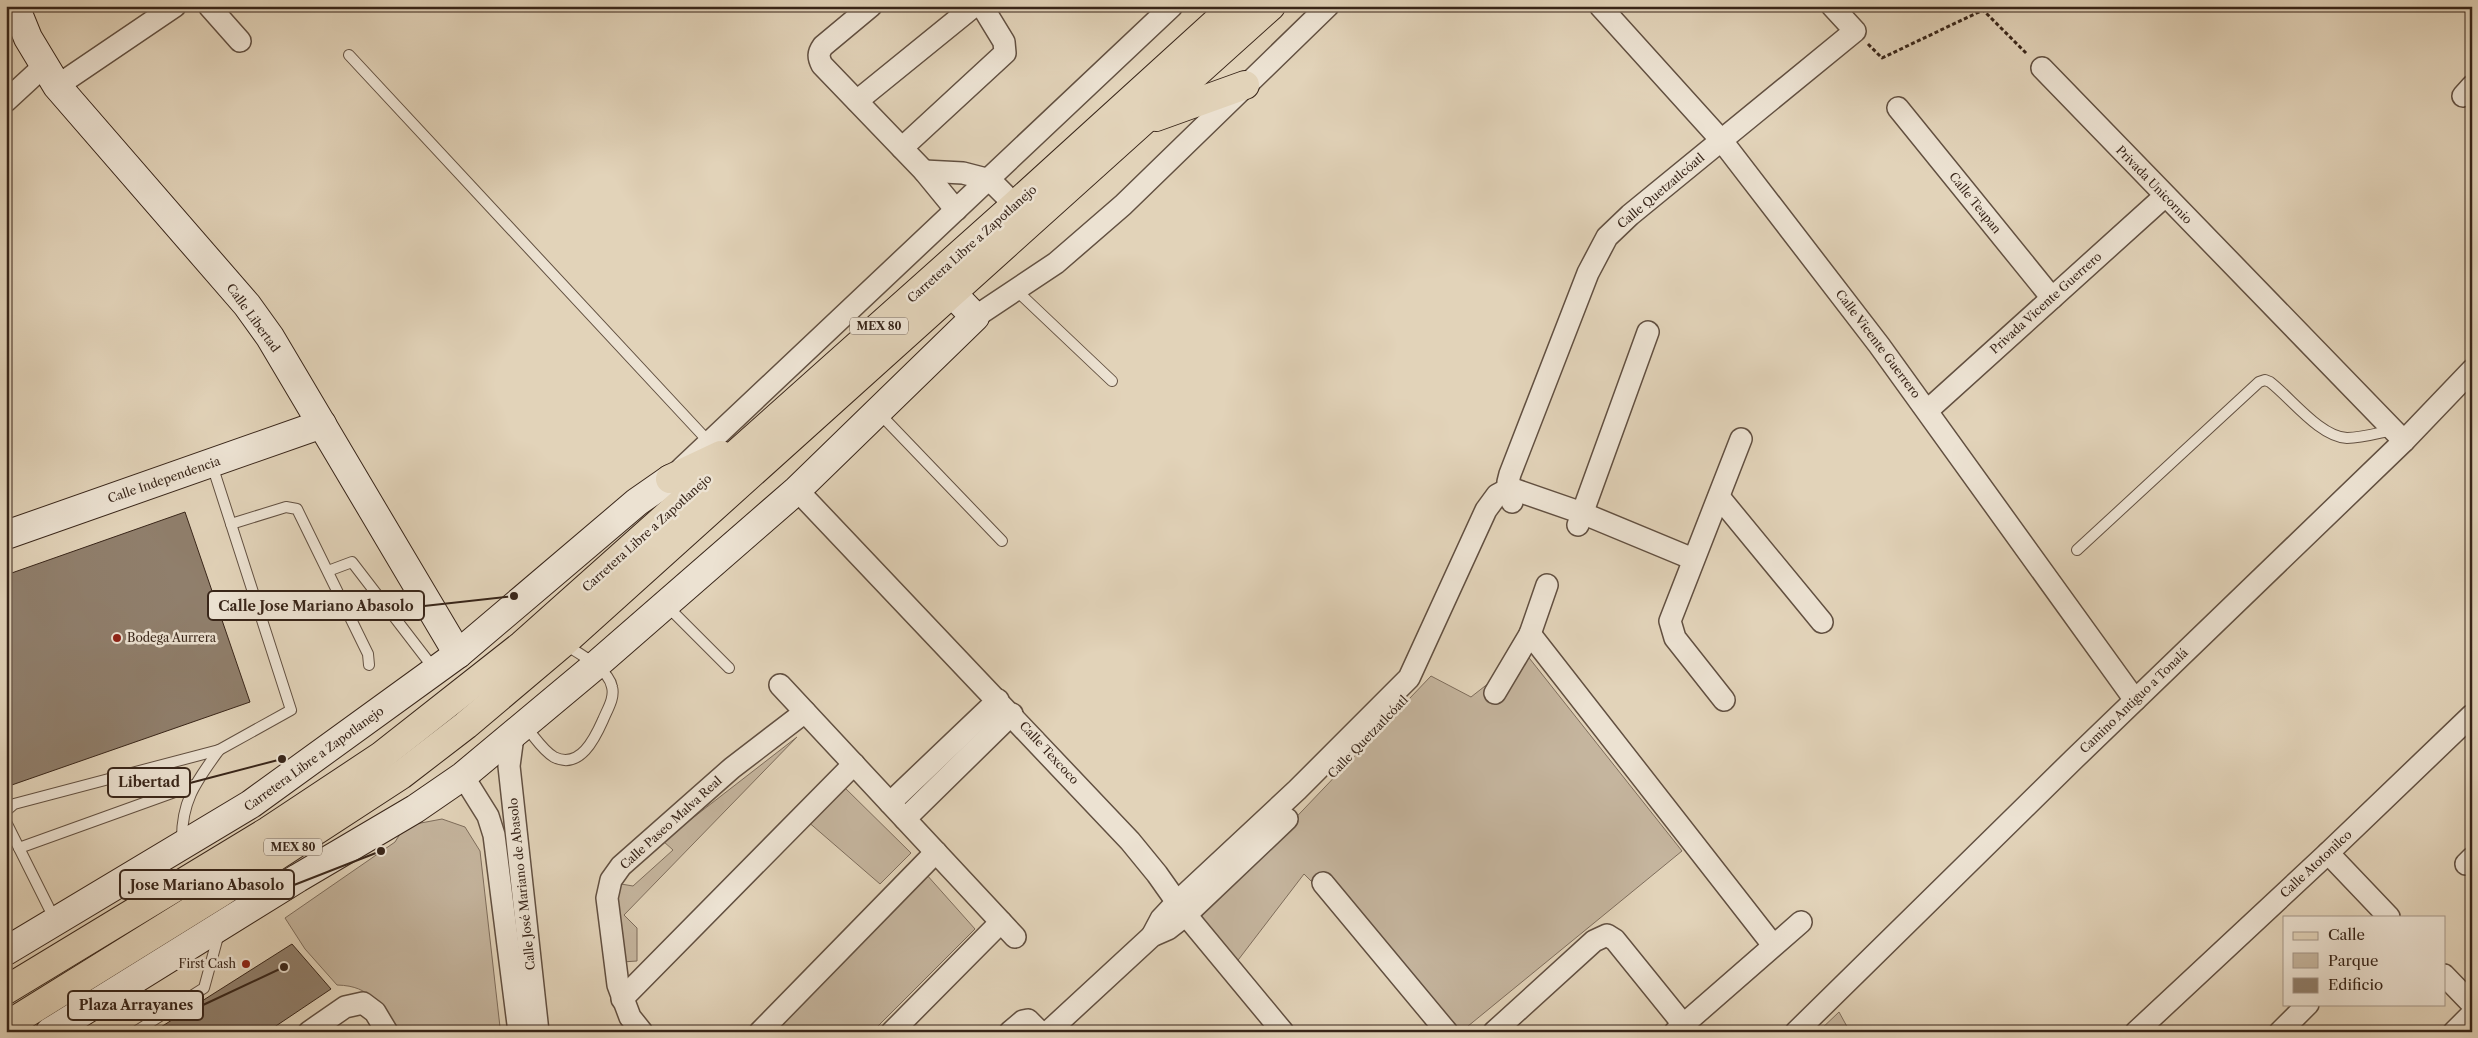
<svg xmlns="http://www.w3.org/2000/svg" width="2478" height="1038" viewBox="0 0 2478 1038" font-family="'Libre Caslon Text',serif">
  <rect width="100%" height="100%" fill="#e2d3b9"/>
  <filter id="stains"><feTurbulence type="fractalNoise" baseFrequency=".004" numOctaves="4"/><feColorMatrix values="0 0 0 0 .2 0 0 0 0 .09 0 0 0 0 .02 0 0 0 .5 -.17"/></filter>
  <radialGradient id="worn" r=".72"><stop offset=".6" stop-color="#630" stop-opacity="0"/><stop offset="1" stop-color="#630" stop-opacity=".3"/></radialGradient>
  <g fill="#c5b59e" stroke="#7e6d5c">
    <polygon points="1526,654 1682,851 1462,1031 1304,874 1232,968 1197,921 1431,676 1471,697"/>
    <polygon points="797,737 624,915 637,928 637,961 622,962 615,883 633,886 673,850 663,841"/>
    <polygon points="840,783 911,853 880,884 806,820"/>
    <path d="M 442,819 L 465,827 L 480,851 L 500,1027 L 493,1032 L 394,1032 C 377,1005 373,986 337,985 L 305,949 L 285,918 L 395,842 L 405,826 Z"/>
    <polygon points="926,874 975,929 872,1032 766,1032"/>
    <polygon points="1839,1012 1850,1032 1818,1032"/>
  </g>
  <g fill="#907f6c" stroke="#382519">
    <polygon points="185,512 250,702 6,787 6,575"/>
    <polygon points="292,944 331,989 267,1032 153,1032"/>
  </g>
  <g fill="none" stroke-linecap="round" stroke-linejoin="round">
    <g stroke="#625041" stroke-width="12">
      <g id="lane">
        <polyline points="349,55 709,442"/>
        <polyline points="1016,290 1112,381"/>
        <polyline points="879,413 1002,541"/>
        <polyline points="231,524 286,507 297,509 368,654 369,665"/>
        <path d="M 2077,550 L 2259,382 L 2265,380 L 2270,382 C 2291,398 2320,437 2347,438 C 2362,438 2378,433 2393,430"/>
        <polyline points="328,571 352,562 435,670"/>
        <polyline points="666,605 729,668"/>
        <path d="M 525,726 C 534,736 543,751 554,757 C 580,770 595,738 603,720 C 607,710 615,698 612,687 C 609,669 578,653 564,644"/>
        <polyline points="6,811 14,804 219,750 291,710 212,465"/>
        <polyline points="6,822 55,920"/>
        <path d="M 182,842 C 181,801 196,782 219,750"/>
        <polyline points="19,848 194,785"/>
        <polyline points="135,1032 204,988 219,933"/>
      </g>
    </g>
    <g stroke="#625041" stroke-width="24">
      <g id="street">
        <polyline points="209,6 240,41"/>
        <path d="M 871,6 L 823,46 C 818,53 818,57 822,65 L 924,171 L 956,210"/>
        <polyline points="1600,6 1722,141 1879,345 2135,700"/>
        <polyline points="2042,68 2404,441"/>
        <polyline points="57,86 175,6"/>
        <polyline points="2463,96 2472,86"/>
        <polyline points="6,101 44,66"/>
        <polyline points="857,101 974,6"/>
        <polyline points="1898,108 2052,298"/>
        <polyline points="902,148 1005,53 1004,42 982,6"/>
        <polyline points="924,171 963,173 990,180 1015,205"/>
        <polyline points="975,317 1056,263 1123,205 1328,6"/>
        <polyline points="1928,410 2165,196"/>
        <polyline points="681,469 1172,6"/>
        <polyline points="797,490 1130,841 1157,874 1186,915 1283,1032"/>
        <polyline points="1719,497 1822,622"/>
        <polyline points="1512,502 1508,482 1510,474 1588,273 1607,237 1630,215 1855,31 1832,6"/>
        <polyline points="1578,525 1648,332"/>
        <polyline points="1530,634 1773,945"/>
        <polyline points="780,685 1015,937"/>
        <polyline points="1495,693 1530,634 1547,585"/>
        <polyline points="1724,700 1675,638 1670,621 1741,439"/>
        <polyline points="513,736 509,766 538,1032"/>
        <polyline points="463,776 488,816 494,835 519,1032"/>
        <polyline points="890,803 998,700"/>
        <polyline points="905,819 1012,714"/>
        <polyline points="2328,853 2389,917"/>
        <polyline points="2466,864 2472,858"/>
        <polyline points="1323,883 1447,1032"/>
        <polyline points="1152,936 1161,919 1177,902 1297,790 1409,678 1486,510 1497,495 1510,488 1582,513 1693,559"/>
        <polyline points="2444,975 2472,1004"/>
        <polyline points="622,999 854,764"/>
        <polyline points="309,1032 345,1007 363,1003 375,1012 387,1032"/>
        <polyline points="642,1032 630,1017 618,985 607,898 611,880 621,866 732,768 805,712"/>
        <polyline points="760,1032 936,852"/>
        <polyline points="892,1032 1001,922"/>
        <polyline points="1010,1032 1023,1021 1028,1020 1040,1032"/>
        <polyline points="1048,1032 1152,936 1168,929 1186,915 1287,819"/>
        <polyline points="1494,1032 1594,941 1607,935 1615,940 1683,1024"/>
        <polyline points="1675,1032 1801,922"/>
        <polyline points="1796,1032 2074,759 2404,441 2472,370"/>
        <polyline points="2136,1032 2328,853 2472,715"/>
        <polyline points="2280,1032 2308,1004"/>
        <polyline points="2454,1032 2472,1014"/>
      </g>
    </g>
    <g stroke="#382519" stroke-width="30">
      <g id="secondary">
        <polyline points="15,6 28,38 57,86 247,305 270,337 458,654"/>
        <polyline points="6,535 322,424"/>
        <polyline points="6,951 251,804 458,654 637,502 670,479"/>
        <polyline points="50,1032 298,878 415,809 463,776 596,665 797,490 975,317 951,292"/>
      </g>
    </g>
    <g stroke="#382519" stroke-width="30">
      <g id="primary">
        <polyline points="1156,117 1245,85"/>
        <polyline points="670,479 721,455"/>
        <polyline points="6,990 268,831 381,756 522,645 1015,205 1234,6"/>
        <polyline points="6,1026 220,893 401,775 466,725 563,643 1271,6"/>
      </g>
    </g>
    <polyline stroke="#382519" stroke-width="3" stroke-dasharray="4 2.5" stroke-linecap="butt" points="1868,44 1882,58 1983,10 2027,54"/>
    <use href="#lane" stroke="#ece2d2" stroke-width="10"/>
    <use href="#street" stroke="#ece2d2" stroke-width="21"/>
    <use href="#secondary" stroke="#ece2d2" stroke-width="28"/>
    <use href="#primary" stroke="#e2d3b9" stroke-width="28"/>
  </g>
  <g fill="#8f2418" stroke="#ece2d2" stroke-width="2">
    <circle cx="117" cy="638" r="5"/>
    <circle cx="246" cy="964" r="5"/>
  </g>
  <g text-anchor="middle" stroke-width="5" stroke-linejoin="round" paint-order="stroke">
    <g fill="#ece2d2" stroke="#6e5e50" stroke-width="1">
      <rect x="850" y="317.5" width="58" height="17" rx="4"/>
      <rect x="264" y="838.5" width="58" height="17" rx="4"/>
    </g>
    <g font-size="11" font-weight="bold" fill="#382519">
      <text x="879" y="330">MEX 80</text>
      <text x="293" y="851">MEX 80</text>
    </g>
    <g font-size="12" fill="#382519" stroke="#ece2d2">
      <text transform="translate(2154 185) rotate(46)" y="4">Privada Unicornio</text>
      <text transform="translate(1661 191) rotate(-40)" y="4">Calle Quetzatlcóatl</text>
      <text transform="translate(1975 203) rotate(51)" y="4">Calle Teapan</text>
      <text transform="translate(972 244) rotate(-42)" y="4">Carretera Libre a Zapotlanejo</text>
      <text transform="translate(2046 303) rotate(-42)" y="4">Privada Vicente Guerrero</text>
      <text transform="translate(253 318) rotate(54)" y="4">Calle Libertad</text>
      <text transform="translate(1878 344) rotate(53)" y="4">Calle Vicente Guerrero</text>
      <text transform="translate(164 480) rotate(-19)" y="4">Calle Independencia</text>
      <text transform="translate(647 533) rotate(-42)" y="4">Carretera Libre a Zapotlanejo</text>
      <text transform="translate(2134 701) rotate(-44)" y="4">Camino Antiguo a Tonalá</text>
      <text transform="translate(1368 737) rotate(-46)" y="4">Calle Quetzatlcóatl</text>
      <text transform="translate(1049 753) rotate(47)" y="4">Calle Texcoco</text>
      <text transform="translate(314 759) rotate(-36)" y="4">Carretera Libre a Zapotlanejo</text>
      <text transform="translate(671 823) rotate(-42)" y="4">Calle Paseo Malva Real</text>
      <text transform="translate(2316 864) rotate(-43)" y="4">Calle Atotonilco</text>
      <text transform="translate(522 884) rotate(-96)" y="4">Calle José Mariano de Abasolo</text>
    </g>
    <g font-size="12" fill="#382519" stroke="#ece2d2" text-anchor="start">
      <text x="127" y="642">Bodega Aurrera</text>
      <text x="236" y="968" text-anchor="end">First Cash</text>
    </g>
  </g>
  <path fill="none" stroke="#382519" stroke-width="2" d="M514 596L424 606M282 759L190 783M381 851L294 885M284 967L203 1005"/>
  <g fill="#382519" stroke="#ece2d2" stroke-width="2">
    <circle cx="514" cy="596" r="5"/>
    <circle cx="282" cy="759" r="5"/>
    <circle cx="381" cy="851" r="5"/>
    <circle cx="284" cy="967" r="5"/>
  </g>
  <g fill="#ece2d2" stroke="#382519" stroke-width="2">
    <rect x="208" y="591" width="216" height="29" rx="5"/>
    <rect x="108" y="768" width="82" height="29" rx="5"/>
    <rect x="120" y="870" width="174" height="29" rx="5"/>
    <rect x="68" y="991" width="135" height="29" rx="5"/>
  </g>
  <g font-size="14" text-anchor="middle" font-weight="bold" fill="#382519">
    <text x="316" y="611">Calle Jose Mariano Abasolo</text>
    <text x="149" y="787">Libertad</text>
    <text x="207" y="890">Jose Mariano Abasolo</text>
    <text x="136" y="1010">Plaza Arrayanes</text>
  </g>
  <rect width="2478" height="1038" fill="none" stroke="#e2d3b9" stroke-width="25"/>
  <rect x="8" y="8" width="2463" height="1023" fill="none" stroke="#382519" stroke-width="2.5"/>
  <rect x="12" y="12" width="2453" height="1013" fill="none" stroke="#382519"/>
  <rect x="2283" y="916" width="162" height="90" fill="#ece2d2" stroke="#a49688"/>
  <rect x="2293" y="932" width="25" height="8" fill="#e2d3b9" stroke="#a49688"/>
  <text x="2328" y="940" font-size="15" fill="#382519">Calle</text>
  <rect x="2293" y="953" width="25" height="15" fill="#c5b59e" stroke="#a49688"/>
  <text x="2328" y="966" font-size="15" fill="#382519">Parque</text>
  <rect x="2293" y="978" width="25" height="15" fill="#907f6c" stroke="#a49688"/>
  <text x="2328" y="990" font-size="15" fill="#382519">Edificio</text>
  <rect width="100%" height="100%" filter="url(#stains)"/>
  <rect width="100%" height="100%" fill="url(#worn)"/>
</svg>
